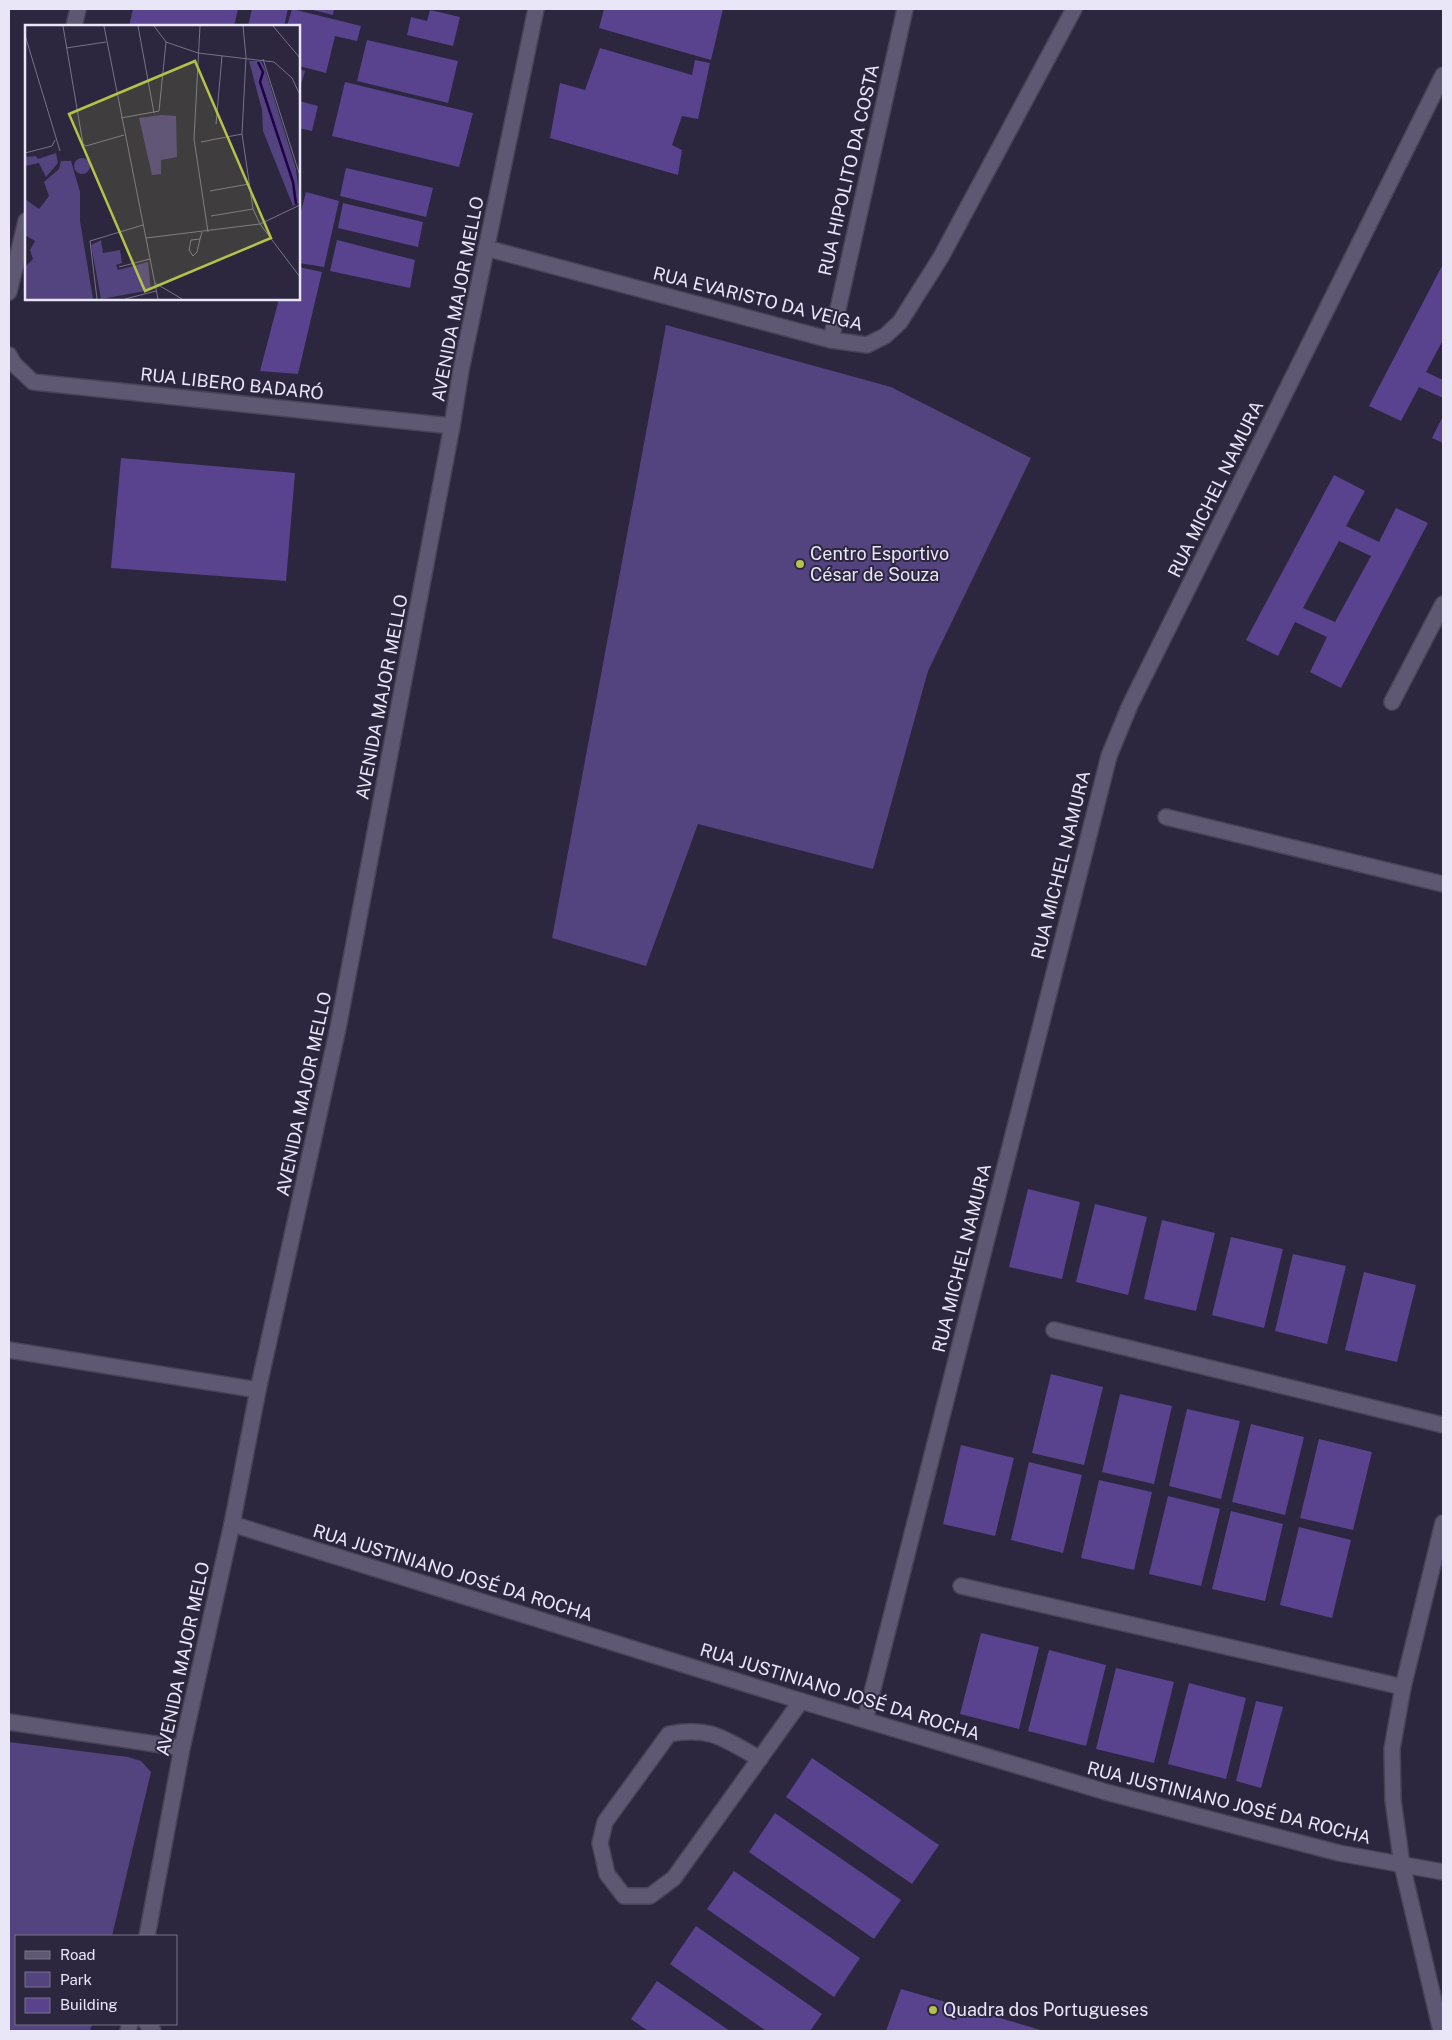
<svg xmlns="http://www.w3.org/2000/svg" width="1452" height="2040" viewBox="0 0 1452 2040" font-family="'Public Sans',sans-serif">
  <rect width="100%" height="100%" fill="#2c263e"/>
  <g fill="#53437e">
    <polygon points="666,325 891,387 1031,458 928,671 873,869 698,824 646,966 552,938"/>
    <polygon points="9,1742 128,1757 141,1761 151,1772 112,1936 16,1936 16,2024 92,2024 90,2031 9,2031"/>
  </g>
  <g fill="#59438e" fill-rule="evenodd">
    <polygon points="133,9 238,9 234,26 129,26"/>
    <polygon points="252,9 288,9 284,26 248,26"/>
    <polygon points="292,9 361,26 357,41 335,36 326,73 299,66 299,26 287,26"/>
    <polygon points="309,9 334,9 333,15"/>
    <polygon points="604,9 723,9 711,60 599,28"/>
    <polygon points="430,10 460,17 453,46 407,35 411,17 427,21"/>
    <polygon points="367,40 458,61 448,103 357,81"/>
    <polygon points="600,48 692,75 695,60 710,63 698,119 682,116 672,145 682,150 678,175 550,138 560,83 585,90"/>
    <polygon points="299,69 305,71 299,91"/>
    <polygon points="345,82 473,113 459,167 332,136"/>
    <polygon points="299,101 318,106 312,131 299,128"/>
    <polygon points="346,168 433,188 426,217 340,196"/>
    <polygon points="306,192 339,201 324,267 299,263 299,219"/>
    <polygon points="343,203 423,222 418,247 338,228"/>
    <polygon points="337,240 415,260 410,288 330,271"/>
    <polygon points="1443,264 1443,340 1426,372 1443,380 1443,398 1419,387 1401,421 1369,406"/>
    <polygon points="299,267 322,272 298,374 260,371 279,299 299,299"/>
    <polygon points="1443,416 1443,443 1432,438"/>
    <polygon points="121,458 295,473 286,581 111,568"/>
    <path d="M 1334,475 L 1365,491 L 1346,526 L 1379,542 L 1396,508 L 1428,523 L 1341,688 L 1310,672 L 1327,637 L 1295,622 L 1278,656 L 1246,640 ZM 1339,541 L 1371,556 L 1335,622 L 1303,608 Z"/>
    <polygon points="1028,1189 1080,1202 1062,1279 1009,1267"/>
    <polygon points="1095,1204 1147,1217 1128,1295 1076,1282"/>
    <polygon points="1162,1220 1215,1233 1196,1311 1144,1299"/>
    <polygon points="1231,1237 1283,1249 1264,1328 1212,1315"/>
    <polygon points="1293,1254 1346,1266 1327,1344 1275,1331"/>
    <polygon points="1364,1272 1416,1285 1397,1362 1345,1350"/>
    <polygon points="1051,1374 1103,1387 1084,1465 1032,1453"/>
    <polygon points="1120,1394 1172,1406 1154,1484 1102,1472"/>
    <polygon points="1187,1409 1240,1421 1221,1499 1169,1486"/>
    <polygon points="1251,1424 1304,1437 1285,1515 1232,1502"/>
    <polygon points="1319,1439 1372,1452 1353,1530 1300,1518"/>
    <polygon points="961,1445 1014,1458 995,1536 943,1524"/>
    <polygon points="1029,1462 1082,1475 1063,1553 1011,1540"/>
    <polygon points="1099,1480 1152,1492 1134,1570 1081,1558"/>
    <polygon points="1168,1496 1220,1509 1201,1586 1149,1574"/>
    <polygon points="1231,1511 1283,1524 1265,1601 1212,1589"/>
    <polygon points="1299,1527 1351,1540 1332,1618 1280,1605"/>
    <polygon points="981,1633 1039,1647 1019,1729 960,1714"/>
    <polygon points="1049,1650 1106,1665 1086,1746 1028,1731"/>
    <polygon points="1116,1668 1174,1682 1154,1763 1096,1749"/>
    <polygon points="1189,1683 1246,1698 1226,1779 1168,1764"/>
    <polygon points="1256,1701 1283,1707 1261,1788 1236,1781"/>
    <polygon points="812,1758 939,1845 912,1884 786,1797"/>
    <polygon points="775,1813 901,1900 874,1939 749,1852"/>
    <polygon points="734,1871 860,1958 834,1997 707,1909"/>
    <polygon points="696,1926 822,2014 810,2031 766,2031 670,1964"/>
    <polygon points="657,1981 730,2031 648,2031 631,2019"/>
    <polygon points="901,1989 1044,2031 886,2031"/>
  </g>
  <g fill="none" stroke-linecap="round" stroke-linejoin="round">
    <g stroke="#484357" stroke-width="18">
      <g id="lane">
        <polyline points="1392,702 1443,604"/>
        <polyline points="1166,817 1443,884"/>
        <polyline points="1054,1330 1443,1425"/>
        <polyline points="961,1586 1403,1687"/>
        <path d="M 760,1759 C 724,1739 711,1726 669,1734 L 605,1822 L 600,1843 L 607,1874 L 624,1896 L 650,1896 L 674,1878 L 801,1701"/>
      </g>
    </g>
    <g stroke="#484357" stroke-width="18">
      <g id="street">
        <polyline points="74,26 78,9"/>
        <polyline points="486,248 831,340 867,345 885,336 900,322 941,257 1074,9"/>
        <polyline points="9,292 26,221"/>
        <polyline points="831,340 905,9"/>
        <polyline points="9,355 14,364 33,382 452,426"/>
        <polyline points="9,1350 258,1390"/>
        <polyline points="232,1524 801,1701 1106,1792 1339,1853 1443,1872"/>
        <polyline points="865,1720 1109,756 1130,705 1443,75"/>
        <polyline points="9,1722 182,1748"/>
        <polyline points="147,1936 182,1748 232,1524 258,1390 338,1028 452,426 461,370 536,9"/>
        <polyline points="147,2024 153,2031"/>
        <polyline points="128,2031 130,2024"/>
        <polyline points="1441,2031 1402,1865 1393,1800 1392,1749 1403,1687 1443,1523"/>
      </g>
    </g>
    <use href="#lane" stroke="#5e5873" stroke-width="15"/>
    <use href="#street" stroke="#5e5873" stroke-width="15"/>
  </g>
  <g fill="#b5c249" stroke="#2c263e" stroke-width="2">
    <circle cx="800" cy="564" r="5"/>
    <circle cx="933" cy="2010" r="5"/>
  </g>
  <g text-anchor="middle" stroke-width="4" stroke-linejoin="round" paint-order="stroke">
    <g font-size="18" fill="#e9e6f7" stroke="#2c263e">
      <text transform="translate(849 170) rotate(-77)" y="6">RUA HIPOLITO DA COSTA</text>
      <text transform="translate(458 299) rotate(-79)" y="6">AVENIDA MAJOR MELLO</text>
      <text transform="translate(758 299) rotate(14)" y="6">RUA EVARISTO DA VEIGA</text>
      <text transform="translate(232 384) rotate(6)" y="6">RUA LIBERO BADARÓ</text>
      <text transform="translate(1216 489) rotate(-64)" y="6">RUA MICHEL NAMURA</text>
      <text transform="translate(382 697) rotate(-79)" y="6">AVENIDA MAJOR MELLO</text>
      <text transform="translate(1061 865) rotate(-76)" y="6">RUA MICHEL NAMURA</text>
      <text transform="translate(304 1094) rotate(-78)" y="6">AVENIDA MAJOR MELLO</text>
      <text transform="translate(962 1258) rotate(-76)" y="6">RUA MICHEL NAMURA</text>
      <text transform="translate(453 1573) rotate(17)" y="6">RUA JUSTINIANO JOSÉ DA ROCHA</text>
      <text transform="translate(183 1659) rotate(-78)" y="6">AVENIDA MAJOR MELO</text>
      <text transform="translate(840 1692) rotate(17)" y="6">RUA JUSTINIANO JOSÉ DA ROCHA</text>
      <text transform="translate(1229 1803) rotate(14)" y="6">RUA JUSTINIANO JOSÉ DA ROCHA</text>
    </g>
    <g font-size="18" fill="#e9e6f7" stroke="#2c263e" text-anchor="start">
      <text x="810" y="560">Centro Esportivo<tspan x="810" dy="21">César de Souza</tspan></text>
      <text x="943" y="2016">Quadra dos Portugueses</text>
    </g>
  </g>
  <g transform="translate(25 25)">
    <rect width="275" height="275" fill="#2c263e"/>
    <path d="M 224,36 L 236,36 L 240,44 L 271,144 L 275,177 L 268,181 L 238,106 L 237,85 ZM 136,90 L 151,91 L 152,132 L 136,135 L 136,149 L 127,150 L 114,93 ZM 31,128 L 33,138 L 21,152 L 14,138 L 0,141 L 0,132 L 11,131 L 13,134 ZM49 141a8 8 0 1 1 16 0a8 8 0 1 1-16 0ZM 36,136 L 46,136 L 55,167 L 55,196 L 68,274 L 0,274 L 0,242 L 8,234 L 5,225 L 10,216 L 0,210 L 0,174 L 14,184 L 24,171 L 19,157 L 34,144 ZM 76,215 L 78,228 L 95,225 L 97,238 L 91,240 L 93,245 L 123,237 L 126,265 L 76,274 L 66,220 Z" fill="#53437e"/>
    <path fill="none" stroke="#200048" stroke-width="2.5" d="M 233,37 L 238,47 L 235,57 L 268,157 L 271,179"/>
    <path fill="none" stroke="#787388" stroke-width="1" d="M 38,1 L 58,119 L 61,121 L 99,110M 79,1 L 133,274M 113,1 L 129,88M 129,1 L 141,17 L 173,28 L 249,37 L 267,53 L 275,70M 175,1 L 169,114 L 183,207M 218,1 L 221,32 L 217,109 L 228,184 L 235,199 L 275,252M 248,1 L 275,33M 0,10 L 35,126M 41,23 L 81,17M 238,34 L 275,151M 96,93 L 134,86 L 141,17M 191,99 L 197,31M 176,117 L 217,109M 0,128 L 27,121 L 30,115M 185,166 L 224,159M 186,191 L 228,184M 121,213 L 235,199 L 275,180M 175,214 L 166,215 L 164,225 L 168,231 L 172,227 L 175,214 L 177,207M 94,242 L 125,234M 130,258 L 157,274M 72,274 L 65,216 L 118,200M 100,274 L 131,266"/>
    <path fill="#b5c249" fill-opacity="0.15" stroke="#b5c249" stroke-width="2.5" d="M 170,36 L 246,213 L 120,266 L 44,89 Z"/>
    <rect width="275" height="275" fill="none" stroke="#e9e6f7" stroke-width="2.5"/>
  </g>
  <rect width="1452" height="2040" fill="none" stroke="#e9e6f7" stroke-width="20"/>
  <rect x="15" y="1935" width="162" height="90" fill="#2c263e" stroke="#787388"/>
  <rect x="25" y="1951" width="25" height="8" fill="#5e5873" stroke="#787388"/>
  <text x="60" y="1960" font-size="15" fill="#e9e6f7">Road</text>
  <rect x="25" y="1972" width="25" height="15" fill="#53437e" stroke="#787388"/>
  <text x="60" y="1985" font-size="15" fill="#e9e6f7">Park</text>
  <rect x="25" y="1998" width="25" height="15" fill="#59438e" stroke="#787388"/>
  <text x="60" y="2010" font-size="15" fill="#e9e6f7">Building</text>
</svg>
